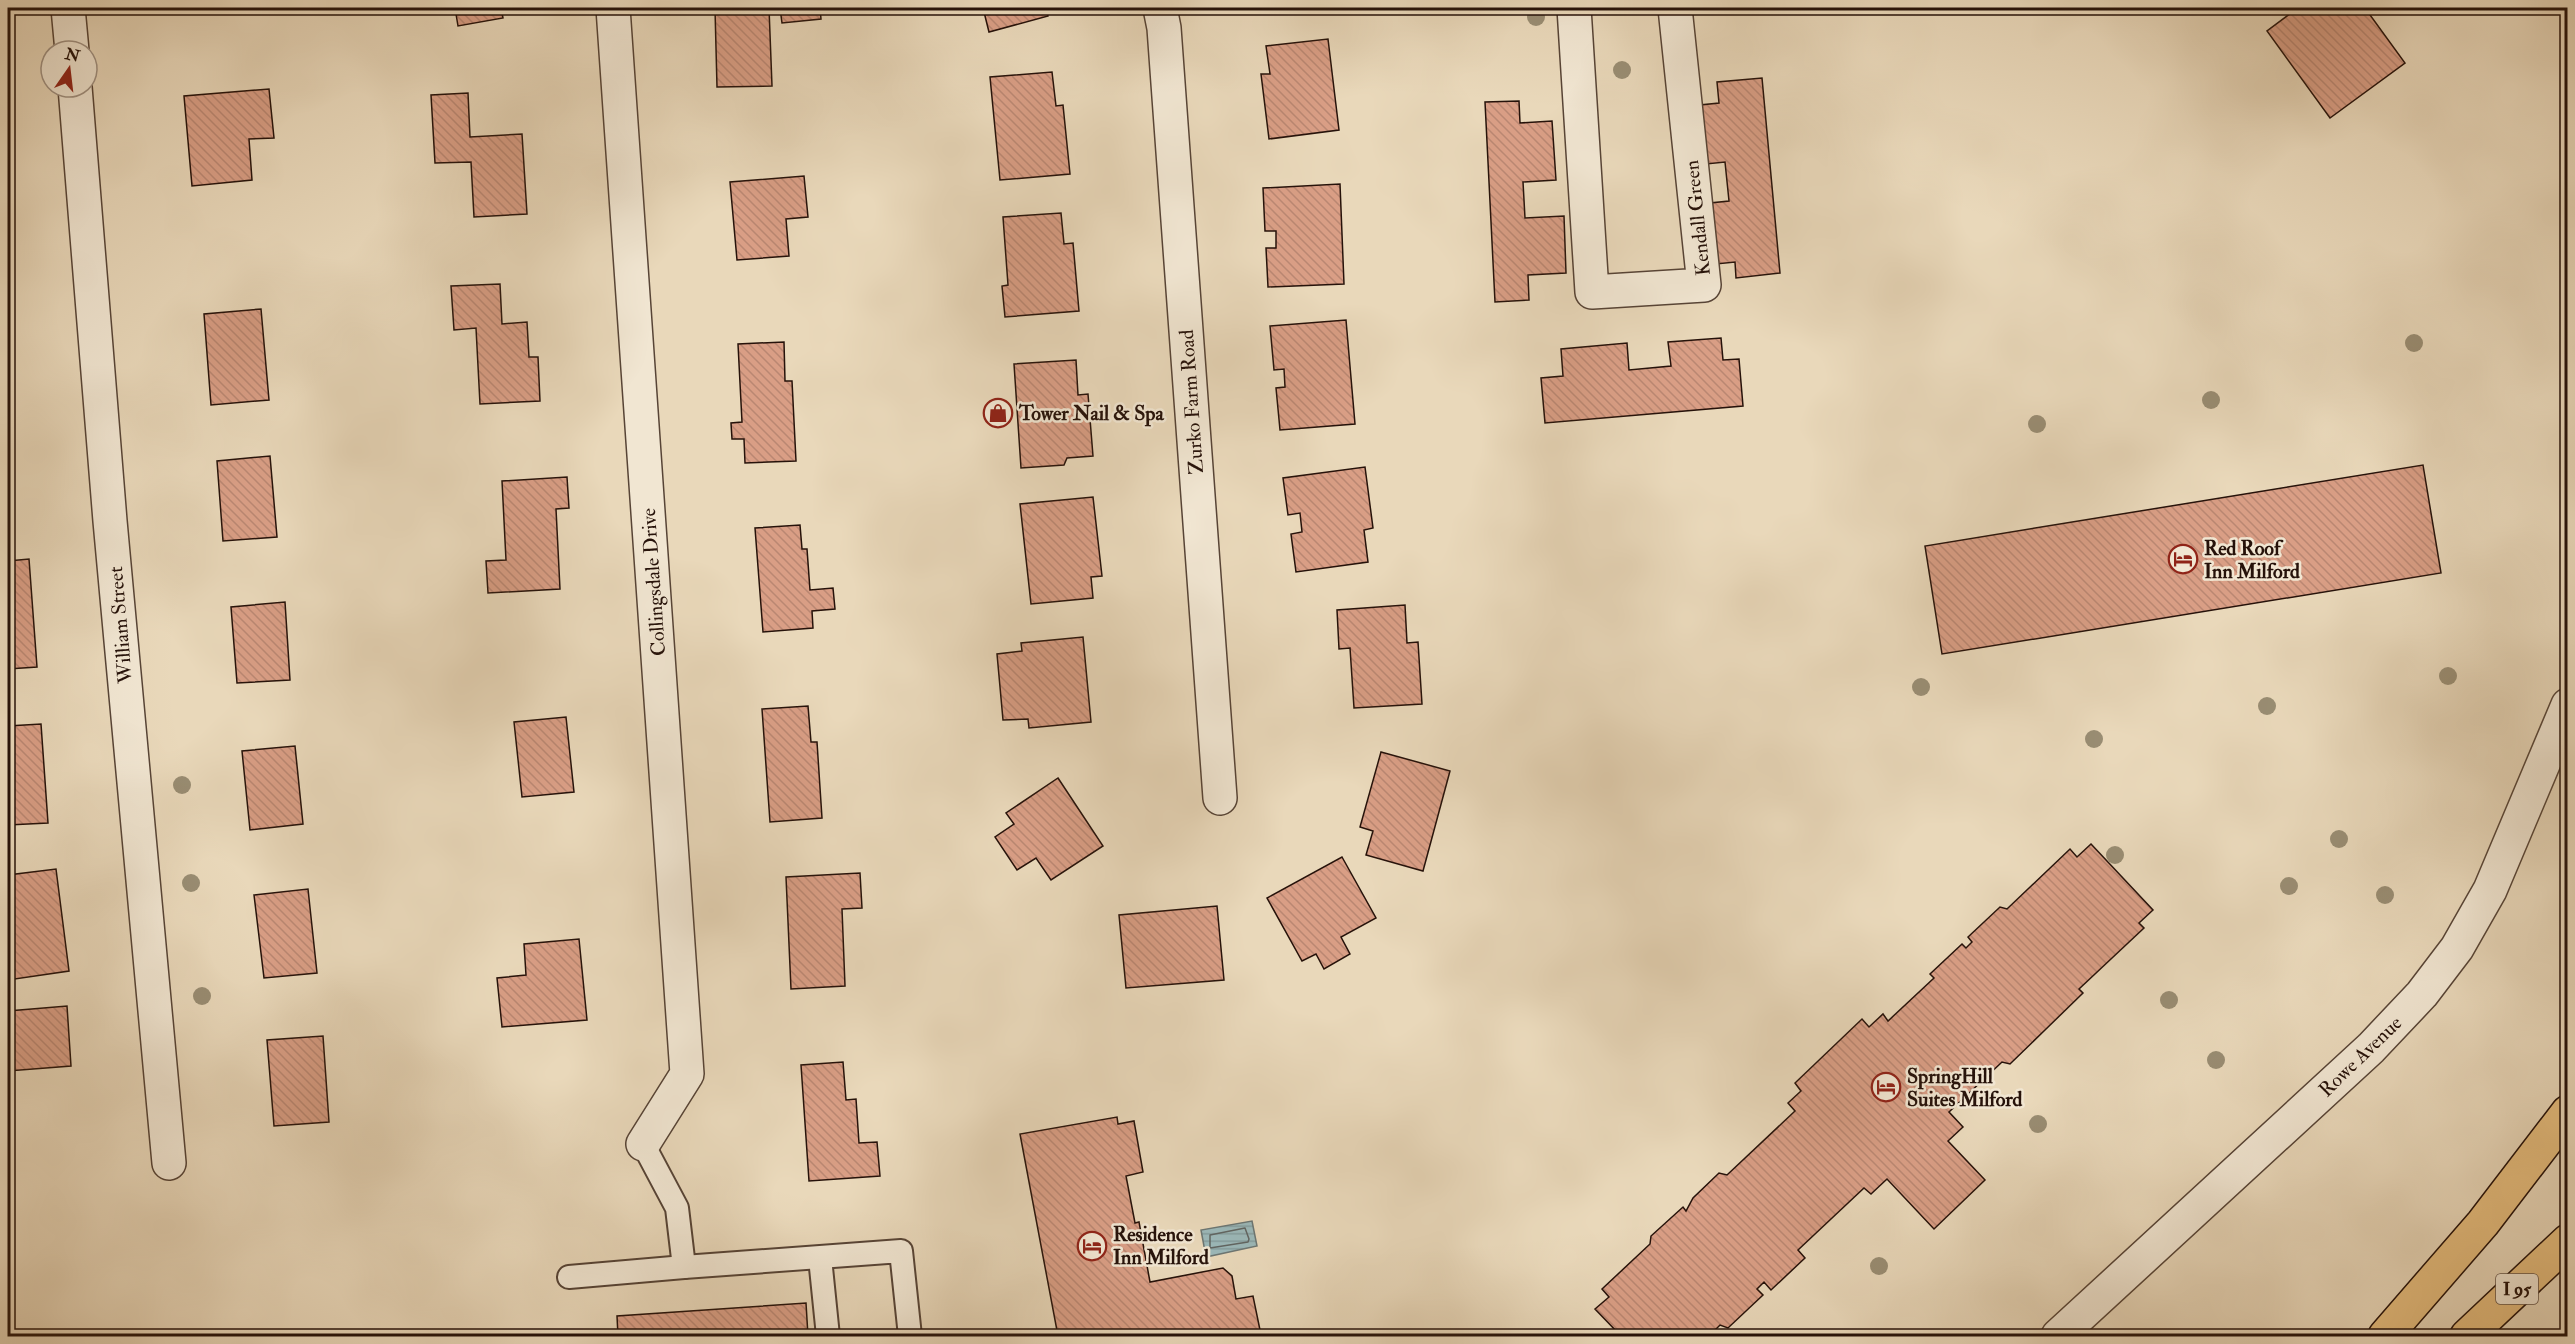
<svg xmlns="http://www.w3.org/2000/svg" width="2575" height="1344" viewBox="0 0 2575 1344" font-family="'IM FELL Double Pica',serif">
  <defs>
    <pattern id="water-rules" width="6" height="5" patternUnits="userSpaceOnUse" patternTransform="scale(1.5)"><rect width="6" height="5" fill="#9bb8b9"/><path d="M0 2.5h6" fill="none" stroke="#859d9e"/></pattern>
    <pattern id="building-back-hatch" width="6" height="6" patternUnits="userSpaceOnUse" patternTransform="scale(1.5)"><rect width="6" height="6" fill="#d99e85"/><path d="M-1 5l2 2M0 0l6 6M5-1l2 2" fill="none" stroke="#ba8772"/></pattern>
  </defs>
  <rect width="100%" height="100%" fill="#e9d8ba"/>
  <filter id="stains"><feTurbulence type="fractalNoise" baseFrequency=".00333" numOctaves="4"/><feColorMatrix values="0 0 0 0 .2 0 0 0 0 .09 0 0 0 0 .02 0 0 0 .5 -.17"/></filter>
  <radialGradient id="worn" r=".72"><stop offset=".6" stop-color="#630" stop-opacity="0"/><stop offset="1" stop-color="#630" stop-opacity=".3"/></radialGradient>
  <polygon fill="url(#water-rules)" stroke="#6c7673" stroke-width="1.5" points="1252,1221 1257,1246 1206,1257 1201,1230"/>
  <g fill="none" stroke-linecap="round" stroke-linejoin="round">
    <polygon stroke="#606562" stroke-width="1.5" points="1245,1228 1249,1239 1248,1242 1210,1248 1210,1235"/>
  </g>
  <g fill="url(#building-back-hatch)" stroke="#26120a" stroke-width="1.5">
    <polygon points="455,8 501,8 503,18 458,26"/>
    <polygon points="769,8 772,86 717,87 715,9"/>
    <polygon points="780,8 820,8 821,19 782,23"/>
    <polygon points="983,8 1046,8 1048,16 989,32"/>
    <polygon points="1713,8 1762,8 1762,9 1714,14"/>
    <polygon points="2294,8 2365,8 2405,63 2330,118 2267,31 2295,10"/>
    <polygon points="1328,39 1339,130 1269,139 1261,74 1270,74 1266,46"/>
    <polygon points="1052,72 1056,106 1063,105 1070,174 1000,180 990,77"/>
    <polygon points="1762,78 1780,273 1736,278 1735,262 1716,264 1710,203 1729,201 1725,162 1706,164 1700,105 1719,103 1717,82"/>
    <polygon points="269,89 274,138 249,139 252,180 192,186 184,96"/>
    <polygon points="468,93 470,137 522,134 527,214 474,217 471,162 435,163 431,95"/>
    <polygon points="1519,101 1520,123 1552,121 1556,180 1523,182 1525,218 1564,216 1566,273 1528,275 1529,300 1495,302 1485,102"/>
    <polygon points="804,176 808,217 786,219 789,256 737,260 730,182"/>
    <polygon points="1340,184 1344,284 1268,287 1266,248 1276,248 1276,231 1265,231 1263,188"/>
    <polygon points="1061,213 1064,244 1073,243 1079,311 1005,317 1002,286 1008,285 1003,217"/>
    <polygon points="500,284 502,324 527,322 529,357 538,357 540,401 480,404 476,328 454,330 451,286"/>
    <polygon points="261,309 269,400 211,405 204,314"/>
    <polygon points="1346,320 1355,424 1280,430 1276,388 1285,387 1284,369 1274,370 1270,326"/>
    <polygon points="1721,338 1723,360 1739,359 1743,406 1545,423 1541,378 1563,376 1561,349 1627,343 1629,370 1671,366 1668,342"/>
    <polygon points="784,342 785,381 792,381 796,461 745,463 744,439 732,439 731,423 742,422 738,344"/>
    <polygon points="1076,360 1078,395 1088,394 1093,456 1067,458 1064,465 1021,468 1014,364"/>
    <polygon points="270,456 277,537 223,541 217,461"/>
    <polygon points="2423,465 2441,573 1942,654 1925,546"/>
    <polygon points="1365,467 1373,528 1364,530 1368,562 1296,572 1291,534 1302,532 1300,513 1288,515 1283,478"/>
    <polygon points="567,477 569,508 556,509 560,589 488,593 486,561 506,560 502,481"/>
    <polygon points="1093,497 1102,576 1091,577 1093,598 1031,604 1020,504"/>
    <polygon points="800,525 802,549 807,549 810,590 833,588 835,609 812,611 813,628 763,632 755,528"/>
    <polygon points="29,559 37,667 8,669 8,561"/>
    <polygon points="285,602 290,680 237,683 231,607"/>
    <polygon points="1405,605 1407,643 1418,642 1422,704 1354,708 1350,648 1339,649 1337,610"/>
    <polygon points="1083,637 1091,722 1029,728 1028,719 1003,720 997,654 1022,651 1021,643"/>
    <polygon points="808,706 811,742 817,742 822,818 770,822 762,709"/>
    <polygon points="566,717 574,792 522,797 514,722"/>
    <polygon points="41,724 48,823 8,825 8,726"/>
    <polygon points="295,746 303,824 250,830 242,751"/>
    <polygon points="1381,752 1450,771 1423,871 1366,855 1373,831 1360,827"/>
    <polygon points="1058,778 1103,846 1051,880 1036,858 1017,870 995,837 1014,824 1006,813"/>
    <polygon points="2091,844 2153,910 2139,923 2144,928 2079,989 2083,993 2045,1030 2010,1064 2002,1062 1949,1112 1963,1127 1948,1141 1985,1180 1934,1229 1887,1179 1871,1194 1864,1188 1798,1250 1805,1258 1771,1290 1764,1282 1757,1289 1763,1295 1728,1328 1720,1325 1709,1336 1621,1336 1595,1309 1609,1297 1602,1289 1650,1244 1651,1236 1683,1207 1686,1211 1693,1198 1719,1173 1727,1175 1795,1111 1788,1103 1801,1091 1795,1083 1862,1019 1869,1027 1883,1014 1888,1021 1934,978 1930,974 1962,944 1966,948 1972,942 1968,937 2000,907 2007,909 2070,849 2077,857"/>
    <polygon points="1342,857 1376,918 1341,937 1350,954 1324,969 1316,954 1302,961 1267,898"/>
    <polygon points="56,869 69,971 8,980 8,875"/>
    <polygon points="860,873 862,908 842,909 845,986 791,989 786,877"/>
    <polygon points="308,889 317,973 264,978 254,895"/>
    <polygon points="1217,906 1224,980 1126,988 1119,915"/>
    <polygon points="579,939 587,1020 502,1027 497,978 526,975 524,944"/>
    <polygon points="67,1006 71,1066 8,1071 8,1011"/>
    <polygon points="323,1036 329,1122 274,1126 267,1040"/>
    <polygon points="843,1062 846,1100 856,1099 859,1143 877,1142 880,1176 809,1181 801,1065"/>
    <polygon points="1117,1117 1118,1124 1134,1121 1143,1172 1126,1176 1135,1223 1139,1222 1150,1282 1223,1268 1232,1276 1236,1299 1253,1296 1260,1330 1244,1333 1245,1336 1058,1336 1020,1134"/>
    <polygon points="806,1303 808,1336 618,1336 617,1316"/>
  </g>
  <g fill="none" stroke-linecap="round" stroke-linejoin="round">
    <g stroke="#574436" stroke-width="26">
      <g id="lane">
        <polyline points="643,1144 677,1208 684,1267 901,1251 910,1336"/>
        <polyline points="820,1258 828,1336"/>
        <polyline points="569,1277 684,1267"/>
      </g>
    </g>
    <g stroke="#574436" stroke-width="36">
      <g id="street">
        <polyline points="68,8 72,51"/>
        <polyline points="613,8 687,1074 643,1144"/>
        <polyline points="1160,8 1164,28 1220,798"/>
        <polyline points="1574,8 1592,292 1704,285 1675,8"/>
        <polyline points="75,87 110,521 169,1163"/>
        <polyline points="2058,1336 2371,1048 2422,994 2457,948 2490,890 2568,705"/>
      </g>
    </g>
    <g stroke="#26120a" stroke-width="36">
      <g id="highway">
        <polyline points="2385,1336 2483,1223 2568,1112"/>
        <polyline points="2467,1336 2568,1241"/>
      </g>
    </g>
    <use href="#lane" stroke="#f1e6d2" stroke-width="22"/>
    <use href="#street" stroke="#f1e6d2" stroke-width="33"/>
    <use href="#highway" stroke="#e4bc7d" stroke-width="33"/>
  </g>
  <g fill="#998d73">
    <circle cx="1536" cy="17" r="9"/>
    <circle cx="1622" cy="70" r="9"/>
    <circle cx="2414" cy="343" r="9"/>
    <circle cx="2211" cy="400" r="9"/>
    <circle cx="2037" cy="424" r="9"/>
    <circle cx="2448" cy="676" r="9"/>
    <circle cx="1921" cy="687" r="9"/>
    <circle cx="2267" cy="706" r="9"/>
    <circle cx="2094" cy="739" r="9"/>
    <circle cx="182" cy="785" r="9"/>
    <circle cx="2339" cy="839" r="9"/>
    <circle cx="2115" cy="855" r="9"/>
    <circle cx="191" cy="883" r="9"/>
    <circle cx="2289" cy="886" r="9"/>
    <circle cx="2385" cy="895" r="9"/>
    <circle cx="202" cy="996" r="9"/>
    <circle cx="2169" cy="1000" r="9"/>
    <circle cx="2216" cy="1060" r="9"/>
    <circle cx="2038" cy="1124" r="9"/>
    <circle cx="1879" cy="1266" r="9"/>
  </g>
  <defs>
    <g id="shop-ring" transform="scale(1.5)"><circle r="9.5" fill="#f1e6d2" stroke="#8f2418" stroke-width="1.5"/><path d="M-5-2.5h2.3a2.7 3.5 0 0 1 5.4 0H5L5.5 6h-11ZM-1.5-2.5h3a1.5 2.3 0 0 0-3 0Z" fill="#8f2418"/></g>
    <g id="hotel-ring" transform="scale(1.5)"><circle r="9.5" fill="#f1e6d2" stroke="#8f2418" stroke-width="1.5"/><path d="M-6-4.5h1.5V1H6V5H4.5V3h-9V5H-6ZM-4 0a1.8 1.8 0 1 1 3.6 0ZM.5 0V-2.5h3Q6-2.5 6 0Z" fill="#8f2418"/></g>
  </defs>
  <g fill-rule="evenodd">
    <use href="#shop-ring" x="998" y="413"/>
    <use href="#hotel-ring" x="2183" y="559"/>
    <use href="#hotel-ring" x="1886" y="1087"/>
    <use href="#hotel-ring" x="1092" y="1246"/>
  </g>
  <g text-anchor="middle" stroke-width="5" stroke-linejoin="round" paint-order="stroke">
    <rect fill="#f1e6d2" stroke="#635246" stroke-width="1.5" x="2496" y="1274" width="42" height="30" rx="4.5"/>
    <g font-size="18" font-weight="bold" fill="#26120a">
      <text x="2517" y="1295">I 95</text>
    </g>
    <g font-size="20" fill="#26120a" stroke="#f1e6d2">
      <text transform="translate(1697 218) rotate(-96)" y="7">Kendall Green</text>
      <text transform="translate(1191 402) rotate(-94)" y="7">Zurko Farm Road</text>
      <text transform="translate(653 582) rotate(-94)" y="7">Collingsdale Drive</text>
      <text transform="translate(120 625) rotate(-95)" y="7">William Street</text>
      <text transform="translate(2360 1056) rotate(-44)" y="7">Rowe Avenue</text>
    </g>
    <g font-size="20" font-weight="bold" fill="#26120a" stroke="#f1e6d2" text-anchor="start">
      <text x="1019" y="420">Tower Nail &amp; Spa</text>
      <text x="2204" y="555">Red Roof<tspan x="2204" dy="23">Inn Milford</tspan></text>
      <text x="1907" y="1083">SpringHill<tspan x="1907" dy="23">Suites Milford</tspan></text>
      <text x="1113" y="1241">Residence<tspan x="1113" dy="23">Inn Milford</tspan></text>
    </g>
  </g>
  <rect width="2575" height="1344" fill="none" stroke="#e9d8ba" stroke-width="30"/>
  <rect x="9" y="9" width="2557" height="1326" fill="none" stroke="#26120a" stroke-width="3"/>
  <rect x="15" y="15" width="2545" height="1314" fill="none" stroke="#26120a" stroke-width="1.5"/>
  <g transform="translate(69 69) rotate(14)"><circle r="28" fill="#f1e6d2" stroke="#a09182" stroke-width="1.5"/>
  <path d="M0-4.5L10 22L0 15L-10 22Z" fill="#8f2418"/>
  <text y="-9" font-size="16" font-weight="bold" text-anchor="middle" fill="#26120a">N</text>
  </g>
  <rect width="100%" height="100%" filter="url(#stains)"/>
  <rect width="100%" height="100%" fill="url(#worn)"/>
</svg>
